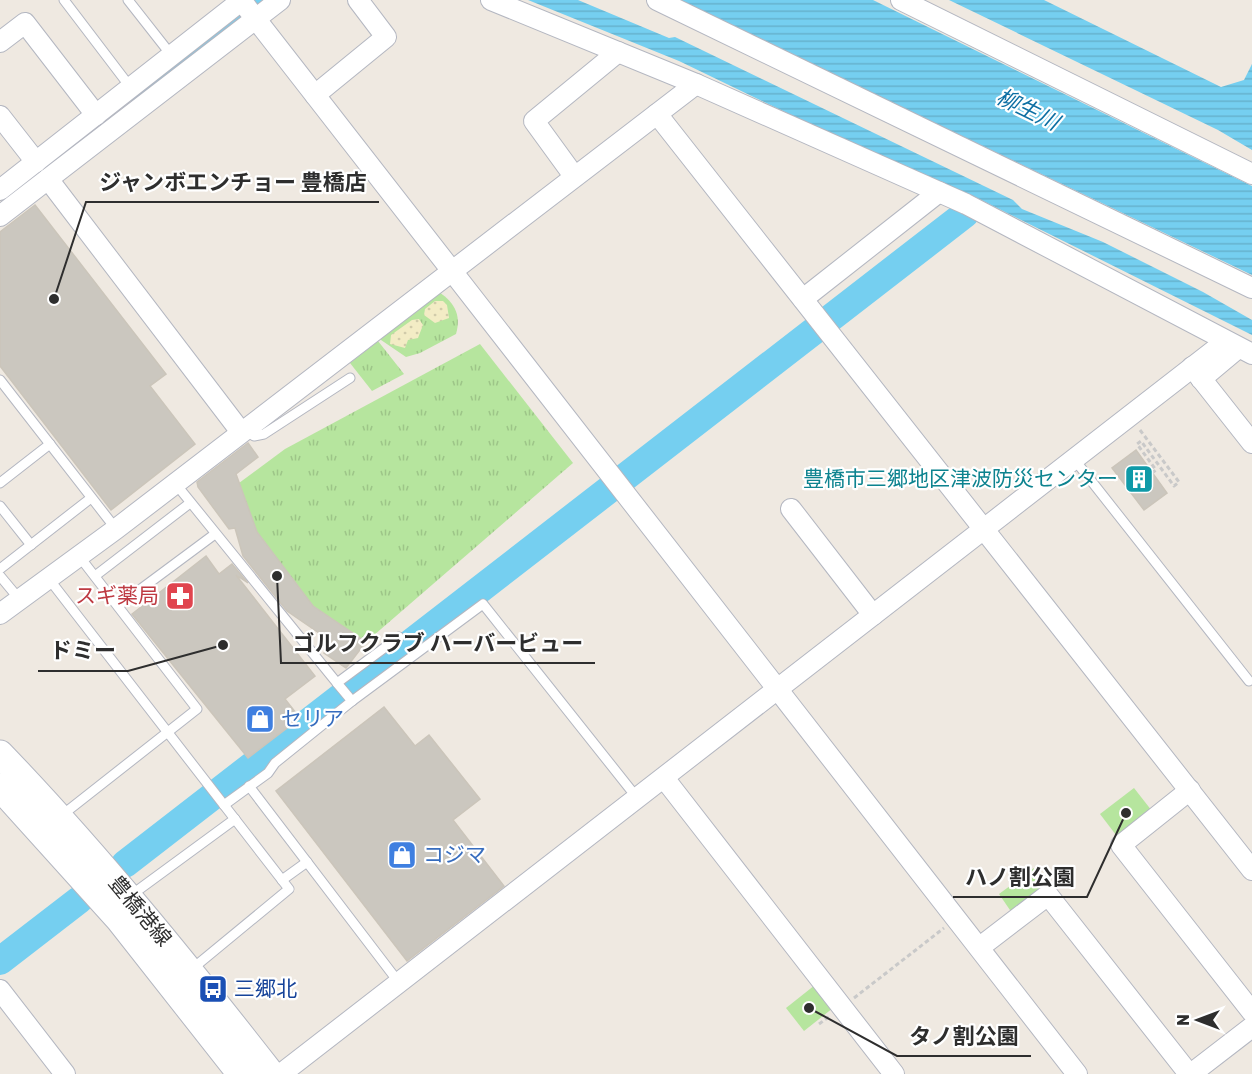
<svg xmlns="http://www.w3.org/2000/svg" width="1252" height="1074" viewBox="0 0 1252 1074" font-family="Rubik,'Noto Sans JP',sans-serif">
  <defs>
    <pattern id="grass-tufts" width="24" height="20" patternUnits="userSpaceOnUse" patternTransform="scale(1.5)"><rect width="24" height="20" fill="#b6e59e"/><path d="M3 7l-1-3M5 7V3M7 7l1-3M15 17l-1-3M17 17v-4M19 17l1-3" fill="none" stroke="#9dc588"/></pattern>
    <pattern id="sand-dots" width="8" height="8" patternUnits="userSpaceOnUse" patternTransform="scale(1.5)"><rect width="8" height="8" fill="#f3ecc5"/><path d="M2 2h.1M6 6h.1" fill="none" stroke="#d1cbaa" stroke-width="1.8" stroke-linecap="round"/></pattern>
    <pattern id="water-rules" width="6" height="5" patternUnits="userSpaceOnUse" patternTransform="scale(1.5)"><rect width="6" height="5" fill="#75cff0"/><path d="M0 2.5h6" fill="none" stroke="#66b2ce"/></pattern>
  </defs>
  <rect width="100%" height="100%" fill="#efe9e1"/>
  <g fill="url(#grass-tufts)">
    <path d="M 436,290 C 453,301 462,313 456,334 L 420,353 L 406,357 L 381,340 L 381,337 Z"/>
    <polygon points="378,341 404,374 372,391 350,363"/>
    <polygon points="480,344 573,463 366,642 313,606 257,532 239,483 285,449"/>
  </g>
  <g fill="url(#sand-dots)">
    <polygon points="435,301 443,301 447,305 449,318 435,323 424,315 425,309"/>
    <polygon points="419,319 423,325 418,338 408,340 405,348 390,344 391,335 412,320"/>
  </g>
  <g fill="#b6e59e">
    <polygon points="1134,788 1152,811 1122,835 1116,835 1100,814"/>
    <polygon points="1034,868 1038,874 1034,877 1040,884 1040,892 1012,913 999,894"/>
    <polygon points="815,985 833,1008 804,1031 786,1008"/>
  </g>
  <g fill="url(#water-rules)">
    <polygon points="528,0 578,0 669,38 675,37 1013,200 1022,209 1103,242 1203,292 1252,320 1252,335 969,194 866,151 679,61"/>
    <polygon points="678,0 873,0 1252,186 1252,275"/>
    <polygon points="949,0 1044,0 1221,87 1244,80 1252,64 1252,150 1218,130"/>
  </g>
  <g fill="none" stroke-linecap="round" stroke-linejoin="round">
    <g stroke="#75cff0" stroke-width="28">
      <polyline points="141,91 259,0"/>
      <polyline points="125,864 965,214"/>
      <polyline points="0,961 79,900"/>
    </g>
  </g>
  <g fill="#cbc7bf" stroke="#cbc5ba" stroke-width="1.5">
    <polygon points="35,205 166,374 150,386 195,444 111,510 0,366 0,232"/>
    <polygon points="248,443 258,457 236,474 257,532 313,606 366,642 346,668 324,653 332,642 287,611 243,556 235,528 229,529 198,487 197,482"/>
    <polygon points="1136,450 1167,493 1144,510 1112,468"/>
    <polygon points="206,556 219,574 232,564 248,583 236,575 315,676 285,699 300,718 248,758 132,614"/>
    <polygon points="384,707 415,746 429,735 480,799 453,820 504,886 407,961 276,791"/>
  </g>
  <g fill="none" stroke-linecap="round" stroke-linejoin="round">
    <g stroke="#b4b7c1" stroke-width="11">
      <g id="service">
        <polyline points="64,0 131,88"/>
        <polyline points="128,0 172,56"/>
        <polyline points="0,380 116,529"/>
        <polyline points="245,430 254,436 264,434 350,378"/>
        <polyline points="1074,459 1249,681"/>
        <polyline points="0,483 50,444"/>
        <polyline points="175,483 337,683 399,637"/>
        <polyline points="0,506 31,545"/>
        <polyline points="0,569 91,498"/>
        <polyline points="0,576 20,600"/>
        <polyline points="95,576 190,503"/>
        <polyline points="49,579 289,889 192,969"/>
        <polyline points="118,606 215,534"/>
        <polyline points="337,683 352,701"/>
        <polyline points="249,786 400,984"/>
        <polyline points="224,805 268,773 275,763 352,701 483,604 638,799"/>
        <polyline points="61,816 197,709 79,556"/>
        <polyline points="282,880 307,862"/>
        <polyline points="130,896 235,819"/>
      </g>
    </g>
    <g stroke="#b4b7c1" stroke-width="22">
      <g id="minor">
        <polyline points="241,0 1077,1074"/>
        <polyline points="491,0 696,84 966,204 1252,354"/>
        <polyline points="657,0 1252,288"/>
        <polyline points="901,0 1252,174"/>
        <polyline points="0,42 25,23 96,115"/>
        <polyline points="315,95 386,37 358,0"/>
        <polyline points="657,114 1252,870"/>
        <polyline points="0,116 36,162"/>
        <polyline points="574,176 534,121 618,52"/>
        <polyline points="48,179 241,432"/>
        <polyline points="0,190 241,1"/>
        <polyline points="0,216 280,0"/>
        <polyline points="803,299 939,192"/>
        <polyline points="1192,367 1252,443"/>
        <polyline points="1201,379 1238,348"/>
        <polyline points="791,509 873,615"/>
        <polyline points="0,614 116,529 696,84"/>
        <polyline points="664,778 894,1074"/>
        <polyline points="1190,790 1121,845 1252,1012"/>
        <polyline points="980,947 1048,895 1189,1074"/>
        <polyline points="0,990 65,1074"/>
        <polyline points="281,1074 1225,342"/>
        <polyline points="1191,1074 1252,1027"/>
      </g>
    </g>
    <g stroke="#b4b7c1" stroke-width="29">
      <g id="secondary">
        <path d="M 0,754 C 97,855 185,964 271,1074"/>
        <polyline points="0,787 119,919 241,1074"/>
      </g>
    </g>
    <g stroke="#c9c9c9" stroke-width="3" stroke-dasharray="4.5 3" stroke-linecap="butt">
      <polyline points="1140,430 1179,482 1174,486 1141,441 1137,444 1156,470 1152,473"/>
      <polyline points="854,998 944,928"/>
      <polyline points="819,1024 830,1016"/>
    </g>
    <use href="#service" stroke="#fff" stroke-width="9"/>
    <use href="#minor" stroke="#fff" stroke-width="20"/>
    <use href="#secondary" stroke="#fff" stroke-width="27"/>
  </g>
  <defs>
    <g id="building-square" transform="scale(1.5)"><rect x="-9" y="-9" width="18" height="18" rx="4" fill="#0f9aa8" stroke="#fff"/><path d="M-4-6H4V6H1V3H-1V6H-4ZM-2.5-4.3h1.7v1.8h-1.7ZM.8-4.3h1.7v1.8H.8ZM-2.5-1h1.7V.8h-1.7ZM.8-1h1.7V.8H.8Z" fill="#fff"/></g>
    <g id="pharmacy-square" transform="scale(1.5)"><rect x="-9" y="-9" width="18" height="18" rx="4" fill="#e0444e" stroke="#fff"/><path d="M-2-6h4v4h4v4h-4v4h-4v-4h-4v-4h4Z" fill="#fff"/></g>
    <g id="shop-square" transform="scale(1.5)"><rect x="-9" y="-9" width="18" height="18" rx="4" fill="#3f7fe0" stroke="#fff"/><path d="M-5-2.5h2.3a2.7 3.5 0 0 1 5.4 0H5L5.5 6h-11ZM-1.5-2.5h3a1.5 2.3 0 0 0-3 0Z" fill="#fff"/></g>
    <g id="bus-square" transform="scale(1.5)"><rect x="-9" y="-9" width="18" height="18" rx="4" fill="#1a4fb4" stroke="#fff"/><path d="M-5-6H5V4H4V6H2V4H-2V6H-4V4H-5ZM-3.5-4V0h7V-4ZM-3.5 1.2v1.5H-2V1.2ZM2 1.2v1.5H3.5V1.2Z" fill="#fff"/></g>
  </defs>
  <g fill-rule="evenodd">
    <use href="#building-square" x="1139" y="479"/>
    <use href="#pharmacy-square" x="180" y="596"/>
    <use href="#shop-square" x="260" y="719"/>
    <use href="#shop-square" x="402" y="855"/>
    <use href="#bus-square" x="213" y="989"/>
  </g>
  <g text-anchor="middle" stroke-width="4.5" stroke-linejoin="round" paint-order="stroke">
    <g font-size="21" fill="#0d838f" stroke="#fff" text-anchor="end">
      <text x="1118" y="486">豊橋市三郷地区津波防災センター</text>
    </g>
    <g font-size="21" fill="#be3a42" stroke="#fff" text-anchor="end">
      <text x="159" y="603">スギ薬局</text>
    </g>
    <g font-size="21" fill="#366cbe" stroke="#fff" text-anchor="start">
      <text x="281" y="726">セリア</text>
      <text x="423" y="862">コジマ</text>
    </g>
    <g font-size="21" fill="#2e2e2e" stroke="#fff">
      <text transform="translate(140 911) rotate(50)" y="7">豊橋港線</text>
    </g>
    <g font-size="21" fill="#164399" stroke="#fff" text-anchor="start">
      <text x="234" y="996">三郷北</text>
    </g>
    <g font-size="22" font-style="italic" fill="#0d6fa3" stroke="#fff">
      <text transform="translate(1028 109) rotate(26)" y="8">柳生川</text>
    </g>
  </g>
  <path fill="none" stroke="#2e2e2e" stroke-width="2" d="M54 299L86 202H379M277 576L281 663H595M223 645L128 671H38M1126 813L1087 897H953M809 1008L897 1056H1031"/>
  <g fill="#2e2e2e" stroke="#fff" stroke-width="2">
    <circle cx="54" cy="299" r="6"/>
    <circle cx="277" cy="576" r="6"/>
    <circle cx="223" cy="645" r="6"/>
    <circle cx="1126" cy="813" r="6"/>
    <circle cx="809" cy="1008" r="6"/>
  </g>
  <g font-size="22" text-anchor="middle" font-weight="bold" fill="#2e2e2e" stroke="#fff" stroke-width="4.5" stroke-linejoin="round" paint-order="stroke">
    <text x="233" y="190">ジャンボエンチョー 豊橋店</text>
    <text x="438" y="651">ゴルフクラブ ハーバービュー</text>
    <text x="83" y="658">ドミー</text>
    <text x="1020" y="885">ハノ割公園</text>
    <text x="964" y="1044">タノ割公園</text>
  </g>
  <g transform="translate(1198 1020) rotate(270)" stroke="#ffffff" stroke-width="4.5" paint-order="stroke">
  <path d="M0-4.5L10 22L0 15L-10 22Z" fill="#2e2e2e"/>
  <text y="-9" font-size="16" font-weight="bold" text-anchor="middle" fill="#2e2e2e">N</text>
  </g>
</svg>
